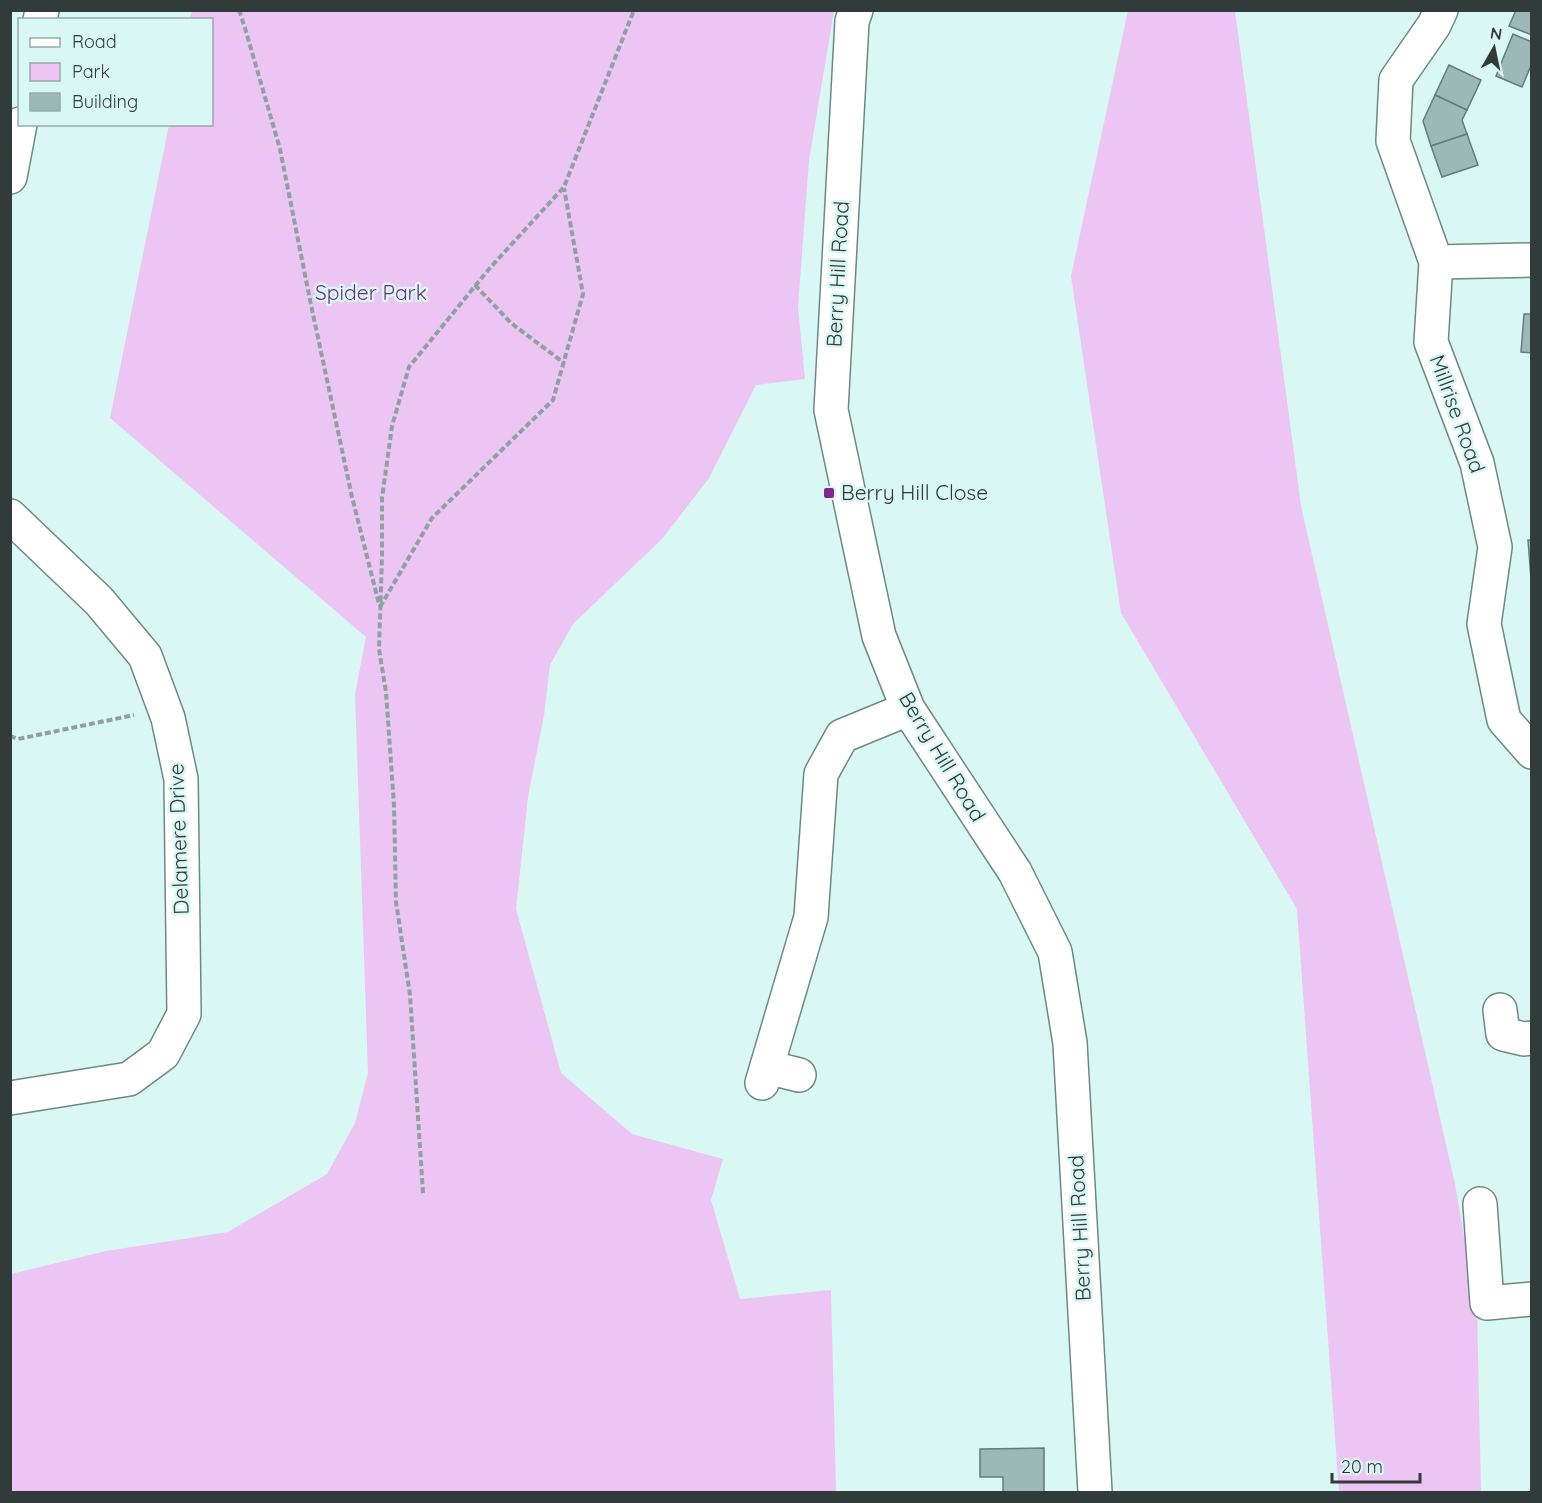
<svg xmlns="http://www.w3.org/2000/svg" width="1542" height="1503" viewBox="0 0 1542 1503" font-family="Quicksand,sans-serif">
  <rect width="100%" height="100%" fill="#d9f7f3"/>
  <g fill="#ecc5f4">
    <polygon points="192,11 834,11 809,160 798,307 805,379 756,385 709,478 663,538 573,624 550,665 544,715 528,797 516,909 561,1073 632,1134 723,1159 711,1200 740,1299 831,1290 836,1492 11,1492 11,1274 106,1251 228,1232 327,1174 355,1123 368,1073 355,694 366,637 110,418 169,125 212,124 212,20 190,19"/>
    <polygon points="1128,11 1235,11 1301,506 1455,1184 1477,1310 1481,1492 1339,1492 1297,909 1121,613 1071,276"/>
  </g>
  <g fill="#9cb9b5" stroke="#637e7a" stroke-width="1.5">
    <polygon points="1516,10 1532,10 1532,35 1509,26"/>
    <polygon points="1513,34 1532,42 1532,63 1522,87 1496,76"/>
    <polygon points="1449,65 1481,80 1467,110 1435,95"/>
    <polygon points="1435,95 1467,110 1462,120 1467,134 1431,146 1423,121"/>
    <polygon points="1467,134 1478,165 1442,177 1431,146"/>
    <polygon points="1524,314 1532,314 1532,353 1521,352"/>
    <polygon points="1528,540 1532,540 1532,579 1531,579"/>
    <polygon points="1044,1448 1044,1492 1003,1492 1003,1477 980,1477 980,1449"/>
  </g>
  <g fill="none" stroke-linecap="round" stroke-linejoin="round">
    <g stroke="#6e8985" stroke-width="36">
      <g id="minor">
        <polyline points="856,10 852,21 831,410 879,636 908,709 1015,872 1055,952 1070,1043 1095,1492"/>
        <polyline points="1441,10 1434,25 1396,80 1393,141 1436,262 1431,342 1477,463 1495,547 1484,624 1504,720 1532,752"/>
        <polyline points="40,20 42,10"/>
        <polyline points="10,177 20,124"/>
        <polyline points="1436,262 1532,260"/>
        <polyline points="10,516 99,601 145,656 168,718 181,779 184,1014 163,1054 129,1079 10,1098"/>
        <polyline points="1500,1010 1503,1034 1524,1039 1532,1038"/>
        <polyline points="767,1067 799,1075"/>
        <polyline points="762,1083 811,917 821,774 842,736 908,709"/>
        <polyline points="1480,1204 1487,1303 1532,1299"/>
      </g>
    </g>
    <g stroke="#8da2a0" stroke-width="4" stroke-dasharray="6 3" stroke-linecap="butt">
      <polyline points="239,10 245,28 280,149 311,305 352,497 379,604"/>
      <polyline points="475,285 511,323 564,363"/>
      <polyline points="380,607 432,518 553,400 583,294 564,188"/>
      <polyline points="10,736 18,739 134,715"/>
      <polyline points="423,1193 410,995 396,902 394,805 386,692 379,649 382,557 382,498 392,426 409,367 489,269 564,187 634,10"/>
    </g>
    <use href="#minor" stroke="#fff" stroke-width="33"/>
  </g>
  <rect fill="#832793" stroke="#d9f7f3" stroke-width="2" x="823" y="487" width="12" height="12" rx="3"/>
  <g text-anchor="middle" stroke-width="5" stroke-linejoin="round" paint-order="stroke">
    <g font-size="21" fill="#303b3a" stroke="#d9f7f3">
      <text transform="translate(838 274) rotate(-87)" y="7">Berry Hill Road</text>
      <text transform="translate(1457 414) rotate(70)" y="7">Millrise Road</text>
      <text transform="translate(942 757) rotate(59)" y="7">Berry Hill Road</text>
      <text transform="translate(179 839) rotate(-92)" y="7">Delamere Drive</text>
      <text transform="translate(1080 1228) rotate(-93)" y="7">Berry Hill Road</text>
    </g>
    <g font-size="21" fill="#742c81" stroke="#d9f7f3">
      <text x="371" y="300">Spider Park</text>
    </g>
    <g font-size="21" fill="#303b3a" stroke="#d9f7f3" text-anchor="start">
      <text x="841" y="500">Berry Hill Close</text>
    </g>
  </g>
  <rect width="1542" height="1503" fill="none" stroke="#303b3a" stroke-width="24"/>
  <rect x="18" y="18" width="195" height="108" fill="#d9f7f3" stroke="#95aca9" stroke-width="1.5"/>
  <rect x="30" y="38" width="30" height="9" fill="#ffffff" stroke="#95aca9" stroke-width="1.5"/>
  <text x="72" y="48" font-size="18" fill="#303b3a">Road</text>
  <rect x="30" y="63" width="30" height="18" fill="#ecc5f4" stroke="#95aca9" stroke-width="1.5"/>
  <text x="72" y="78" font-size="18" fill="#303b3a">Park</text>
  <rect x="30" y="93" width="30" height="18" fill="#9cb9b5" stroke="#95aca9" stroke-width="1.5"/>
  <text x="72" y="108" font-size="18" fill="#303b3a">Building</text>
  <g transform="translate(1494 48) rotate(9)" stroke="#d9f7f3" stroke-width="4.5" paint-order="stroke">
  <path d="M0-4.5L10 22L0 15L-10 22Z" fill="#303b3a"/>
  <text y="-9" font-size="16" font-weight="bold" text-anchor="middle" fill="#303b3a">N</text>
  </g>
  <path d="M1332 1473v9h88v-9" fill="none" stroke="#303b3a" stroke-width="3"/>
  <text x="1341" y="1473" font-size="18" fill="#303b3a" stroke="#d9f7f3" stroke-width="4.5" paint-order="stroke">20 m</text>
</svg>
